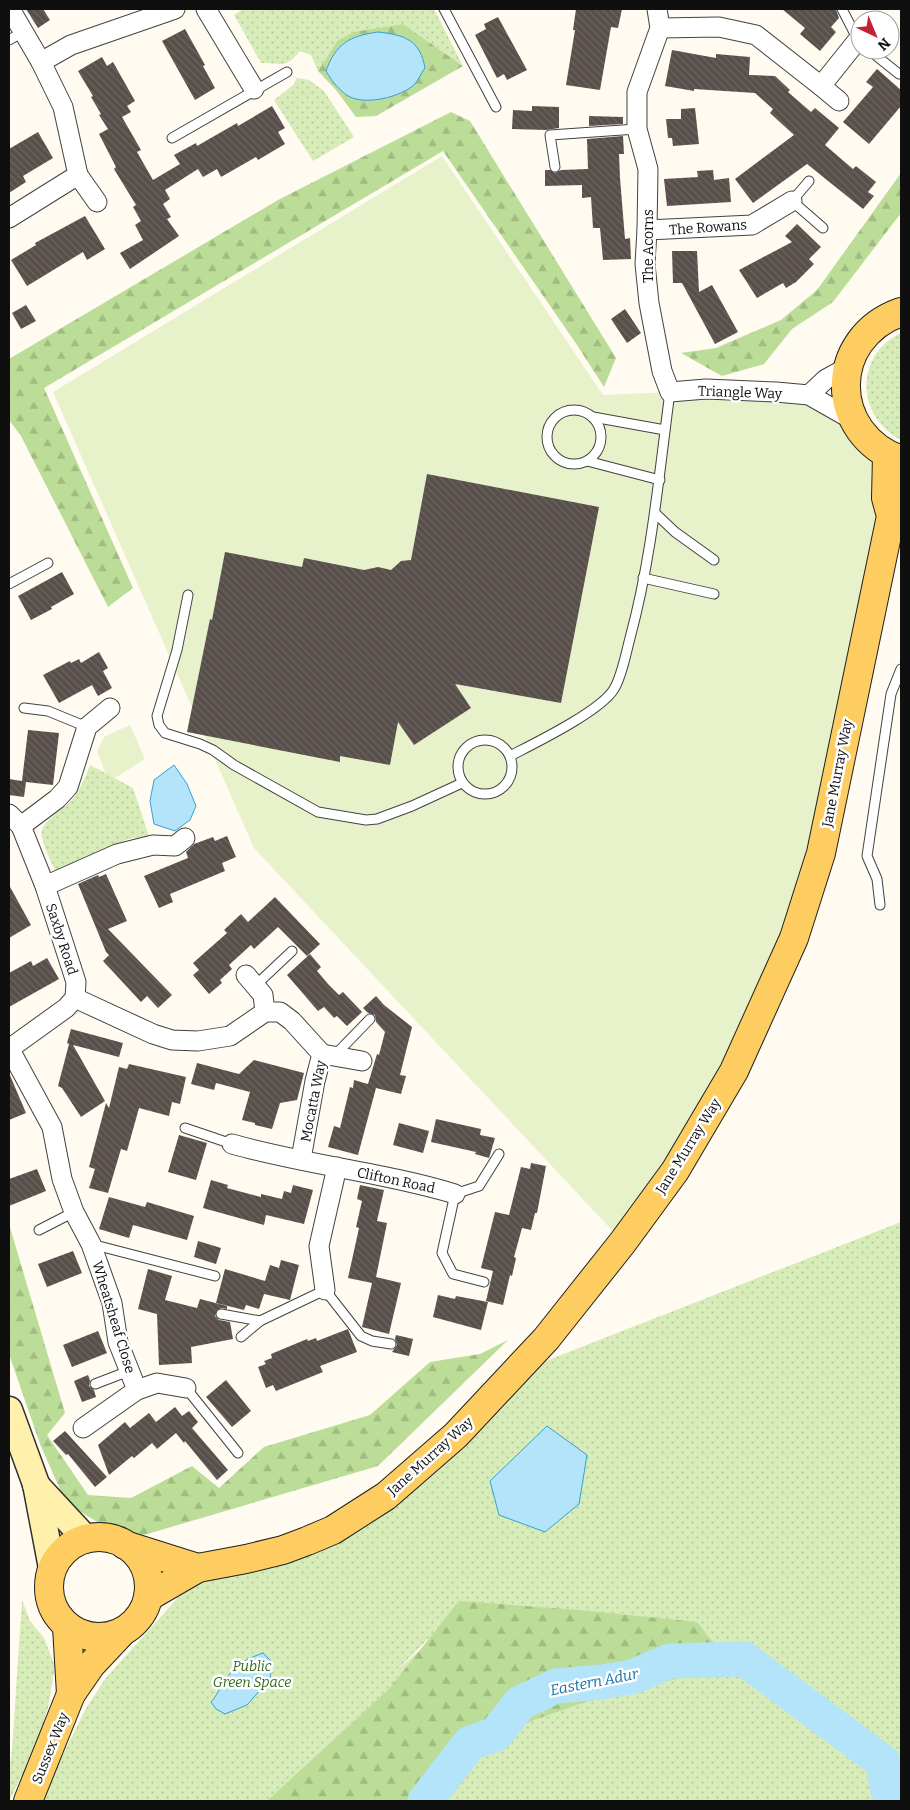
<svg xmlns="http://www.w3.org/2000/svg" width="910" height="1810" viewBox="0 0 910 1810" font-family="Bitter,serif">
  <defs>
    <pattern id="green-dots" width="8" height="8" patternUnits="userSpaceOnUse" patternTransform="scale(1.25)"><rect width="8" height="8" fill="#d7ecb8"/><path d="M2 2h.1M6 6h.1" fill="none" stroke="#b7c99d" stroke-width="1.8" stroke-linecap="round"/></pattern>
    <pattern id="forest-firs" width="22" height="20" patternUnits="userSpaceOnUse" patternTransform="scale(1.25)"><rect width="22" height="20" fill="#bbdd97"/><path d="M5 1l3.5 6h-7zM16 11l3.5 6h-7z" fill="#a0bc81"/></pattern>
    <pattern id="building-back-hatch" width="6" height="6" patternUnits="userSpaceOnUse" patternTransform="scale(1.25)"><rect width="6" height="6" fill="#584f4b"/><path d="M-1 5l2 2M0 0l6 6M5-1l2 2" fill="none" stroke="#6b6461"/></pattern>
  </defs>
  <rect width="100%" height="100%" fill="#fffbf1"/>
  <g fill="url(#green-dots)" fill-rule="evenodd">
    <path d="M 243,9 L 434,9 L 463,66 L 403,24 L 353,32 L 337,41 L 318,71 L 311,55 L 300,51 C 285,69 283,63 261,63 L 234,15 Z"/>
    <polygon points="297,78 309,80 324,91 354,137 313,161 274,100 293,85"/>
    <path d="M 901,333 L 901,440 C 856,417 854,355 901,333 Z"/>
    <path d="M 90,765 L 133,788 L 149,836 L 128,839 L 55,871 C 52,862 39,839 42,830 C 45,820 61,810 69,803 C 79,793 85,778 90,765 Z"/>
    <path d="M 901,1222 L 901,1801 L 40,1801 L 85,1710 L 105,1679 L 199,1574 L 329,1534 L 538,1364 ZM 440,1620 L 432,1639 L 395,1672 L 433,1634 Z"/>
    <polygon points="22,1600 30,1621 44,1638 55,1666 48,1708 35,1750 9,1801 9,1770 12,1751"/>
  </g>
  <g fill="url(#forest-firs)">
    <polygon points="403,24 463,66 376,116 356,117 336,90 318,71 337,41 353,32"/>
    <polygon points="451,112 470,121 616,358 604,387 575,342 443,151 44,388 133,588 108,607 21,436 9,420 9,359 278,200"/>
    <polygon points="901,173 901,213 833,302 792,329 764,364 722,376 681,353 716,348 781,320 817,290"/>
    <polygon points="9,1224 65,1413 47,1435 88,1495 131,1498 192,1466 219,1488 264,1447 370,1415 430,1362 480,1354 508,1340 378,1466 127,1540 66,1503 40,1444 9,1354"/>
    <polygon points="459,1601 579,1610 697,1622 730,1665 582,1703 470,1743 425,1801 267,1801 389,1689"/>
  </g>
  <g fill="#e7f2cb">
    <polygon points="442,156 603,395 670,392 846,397 887,455 821,853 734,1071 623,1242 254,848 53,392"/>
    <polygon points="130,725 145,759 115,778 106,774 97,751 104,737"/>
  </g>
  <g fill="#b3e4f9" stroke="#37a0d3">
    <path d="M 378,32 C 405,35 420,40 425,68 C 421,73 418,81 414,85 C 400,97 367,105 350,97 C 340,92 331,80 326,71 C 336,43 350,36 378,32 Z"/>
    <polygon points="174,765 187,784 196,806 190,820 175,831 154,824 150,801 154,780"/>
    <polygon points="547,1426 587,1455 579,1504 545,1532 499,1515 490,1481"/>
    <path d="M 263,1653 L 272,1662 L 270,1679 L 247,1705 L 225,1714 L 216,1709 L 211,1702 C 216,1697 218,1691 222,1685 C 235,1665 241,1661 263,1653 Z"/>
  </g>
  <g fill="none" stroke-linecap="round" stroke-linejoin="round">
    <polyline stroke="#b3e4f9" stroke-width="35" points="425,1801 470,1743 496,1734 520,1703 556,1686 601,1682 632,1677 670,1661 744,1659 883,1762 887,1788 894,1801"/>
  </g>
  <g fill="url(#building-back-hatch)">
    <polygon points="26,9 43,9 50,20 38,28"/>
    <polygon points="576,9 622,9 618,28 611,27 600,90 566,85 575,30 573,30"/>
    <polygon points="782,9 836,9 839,18 831,27 836,32 820,51 800,34 805,28"/>
    <polygon points="498,17 527,70 507,80 504,74 497,78 475,35 486,29 484,24"/>
    <polygon points="185,29 205,65 203,66 215,88 195,100 162,41"/>
    <polygon points="672,50 716,58 716,54 750,57 749,75 775,76 790,90 788,92 811,112 815,108 839,128 825,145 853,169 856,166 876,182 868,192 874,196 863,209 807,164 753,203 735,179 794,135 770,113 773,109 755,93 694,89 694,91 665,86"/>
    <polygon points="102,57 107,66 113,62 135,101 127,106 131,112 122,117 141,150 137,152 153,180 180,164 174,155 196,143 197,146 237,123 238,126 272,106 285,128 278,132 285,144 258,160 256,157 221,177 217,169 203,177 198,169 165,190 170,199 163,204 171,217 167,219 179,236 130,269 120,253 143,240 135,225 141,221 133,207 136,205 114,169 116,167 99,134 108,129 99,115 101,114 91,97 93,96 78,71"/>
    <polygon points="877,69 901,90 901,106 869,144 843,122 873,87 866,82"/>
    <polygon points="532,106 559,107 559,128 546,130 512,129 513,110 532,111"/>
    <polygon points="695,108 699,144 673,146 672,138 668,138 666,119 681,119 681,109"/>
    <polygon points="589,116 623,117 623,124 589,126"/>
    <polygon points="38,132 53,158 23,176 26,182 9,193 9,149"/>
    <polygon points="623,136 624,154 619,154 620,178 625,239 630,238 631,259 603,260 600,228 593,228 591,197 582,198 582,185 545,186 545,170 550,170 555,173 561,170 588,169 587,139"/>
    <polygon points="713,170 714,180 729,178 731,202 667,206 664,179 698,177 697,171"/>
    <polygon points="85,216 105,249 87,260 83,252 27,286 11,260 36,245 35,243"/>
    <polygon points="797,224 821,247 809,259 814,264 796,282 786,288 783,283 757,298 739,270 792,242 785,236"/>
    <polygon points="672,251 697,251 699,292 712,285 738,332 715,344 682,283 673,283"/>
    <polygon points="26,305 36,321 21,329 12,313"/>
    <polygon points="625,309 641,333 627,343 611,319"/>
    <polygon points="427,474 599,507 561,703 455,684 471,708 414,745 398,722 390,765 340,756 340,762 187,732 210,619 212,620 225,552 302,567 304,558 364,570 378,567 391,570 401,561 411,560"/>
    <polygon points="62,572 74,594 51,607 52,609 31,620 18,596"/>
    <polygon points="99,652 108,668 103,671 112,688 98,696 92,685 59,703 43,675 70,661 71,663 79,659 81,663"/>
    <polygon points="28,730 59,733 53,785 26,782 24,797 9,795 9,779 22,781"/>
    <polygon points="227,836 236,857 222,863 225,871 170,894 173,902 159,908 144,876 188,858 186,852 194,844 213,837 215,841"/>
    <polygon points="106,874 127,921 108,929 172,995 158,1008 147,996 141,1002 103,961 109,955 106,952 78,884 98,875 99,877"/>
    <polygon points="9,885 31,925 9,938"/>
    <polygon points="275,897 320,944 307,956 278,927 254,949 251,945 229,965 232,969 220,980 222,983 209,994 193,975 199,970 193,963 227,933 224,930 241,914 248,922"/>
    <polygon points="310,954 321,967 317,971 328,984 339,995 343,992 362,1012 347,1026 337,1016 334,1018 324,1007 318,1011 287,975"/>
    <polygon points="47,958 59,979 9,1007 9,973 31,961 33,966"/>
    <polygon points="376,996 384,1005 412,1027 400,1075 406,1076 401,1094 376,1088 358,1155 328,1147 334,1126 340,1128 350,1087 353,1088 354,1080 368,1084 377,1054 379,1055 385,1032 376,1022 375,1015 368,1013 363,1008"/>
    <polygon points="71,1029 123,1043 119,1057 73,1045 105,1101 81,1117 62,1088 58,1086 69,1044 67,1043"/>
    <polygon points="254,1060 304,1073 297,1100 280,1103 272,1129 255,1125 255,1123 242,1120 250,1092 216,1083 214,1090 191,1084 197,1063 239,1074"/>
    <polygon points="129,1064 186,1077 180,1104 172,1102 169,1116 139,1108 127,1151 121,1149 108,1193 89,1188 95,1169 89,1167 106,1103 109,1108 119,1067 127,1069"/>
    <polygon points="9,1073 26,1113 9,1120"/>
    <polygon points="436,1119 481,1129 480,1135 495,1138 489,1158 475,1154 476,1152 431,1142"/>
    <polygon points="399,1123 429,1131 423,1153 393,1145"/>
    <polygon points="179,1135 207,1143 196,1180 168,1172"/>
    <polygon points="531,1163 546,1166 537,1213 535,1213 531,1230 522,1228 514,1257 516,1258 512,1276 510,1275 503,1305 486,1301 493,1271 481,1268 495,1212 509,1215 521,1167 530,1169"/>
    <polygon points="37,1169 46,1191 9,1206 9,1179"/>
    <polygon points="211,1180 228,1185 227,1188 261,1197 261,1194 282,1199 284,1191 291,1193 293,1185 313,1190 304,1224 266,1215 264,1225 203,1208"/>
    <polygon points="360,1185 384,1190 377,1221 387,1223 376,1277 401,1283 389,1334 362,1327 372,1283 348,1278 359,1228 356,1227 362,1201 357,1199"/>
    <polygon points="109,1197 145,1207 147,1202 194,1216 187,1240 133,1225 129,1238 99,1229"/>
    <polygon points="198,1241 221,1248 216,1264 194,1257"/>
    <polygon points="73,1251 82,1273 47,1287 38,1264"/>
    <polygon points="281,1260 299,1265 290,1300 264,1294 259,1309 246,1305 244,1310 216,1303 225,1269 265,1281 270,1265 279,1268"/>
    <polygon points="148,1269 172,1276 165,1300 197,1308 200,1299 227,1306 227,1309 222,1308 217,1310 215,1316 219,1320 230,1322 233,1339 191,1347 192,1363 159,1365 157,1314 138,1309"/>
    <polygon points="438,1295 455,1299 456,1296 488,1302 481,1330 433,1317"/>
    <polygon points="348,1329 357,1352 320,1366 323,1372 276,1391 273,1385 266,1388 258,1367 266,1364 264,1361 272,1358 271,1354 307,1339 308,1341 316,1338 317,1341"/>
    <polygon points="98,1331 107,1353 72,1367 63,1345"/>
    <polygon points="396,1335 413,1339 409,1356 392,1352 397,1345 395,1339"/>
    <polygon points="88,1375 90,1380 89,1386 94,1390 96,1397 82,1402 74,1381"/>
    <polygon points="226,1380 251,1411 232,1427 206,1397"/>
    <polygon points="175,1407 182,1416 189,1411 198,1422 192,1428 228,1470 217,1480 185,1441 184,1443 176,1433 157,1449 152,1443 134,1458 132,1456 109,1475 98,1445 125,1422 130,1428 149,1413 156,1422"/>
    <polygon points="65,1431 107,1477 95,1487 68,1454 66,1455 53,1441"/>
  </g>
  <g fill="none" stroke-linecap="round" stroke-linejoin="round">
    <g stroke="#424242" stroke-width="11">
      <g id="lane">
        <polyline points="444,9 496,107"/>
        <polyline points="842,9 859,42"/>
        <polyline points="9,40 23,32"/>
        <polyline points="869,50 899,74"/>
        <polyline points="172,138 287,72"/>
        <polyline points="555,167 550,135 637,129"/>
        <polyline points="809,181 792,201 823,228"/>
        <circle cx="574" cy="437" r="27"/>
        <polyline points="593,417 665,430"/>
        <polyline points="587,461 660,480"/>
        <polyline points="655,513 675,532 714,560"/>
        <polyline points="643,578 714,594"/>
        <polyline points="9,584 48,563"/>
        <polyline points="188,595 177,650 157,716 159,725 165,733 200,744 213,750 234,765 318,812 366,820 377,819 412,806 462,783"/>
        <polyline points="24,708 48,711 87,727"/>
        <circle cx="485" cy="767" r="27"/>
        <path d="M 510,756 C 535,743 601,711 614,689 C 622,676 626,653 630,638 C 652,557 659,474 670,392"/>
        <polyline points="880,905 877,879 867,856 891,694 901,669"/>
        <polyline points="256,985 292,951"/>
        <polyline points="334,1056 370,1019"/>
        <polyline points="185,1128 232,1144"/>
        <polyline points="39,1230 74,1212"/>
        <polyline points="91,1244 215,1276"/>
        <polyline points="484,1282 453,1274 442,1253 455,1194 479,1186 499,1154"/>
        <polyline points="221,1314 260,1321"/>
        <polyline points="241,1337 260,1321 325,1290 361,1336 372,1341 391,1344"/>
        <polyline points="95,1384 129,1371"/>
        <polyline points="186,1388 238,1453"/>
      </g>
    </g>
    <g stroke="#424242" stroke-width="21">
      <g id="street">
        <polyline points="206,9 254,89"/>
        <polyline points="657,9 660,28 637,92 637,129 648,169 647,230 645,264 649,303 662,371 670,392 706,389 776,392 809,395 853,420"/>
        <polyline points="660,28 719,27 756,35 821,86 857,41"/>
        <polyline points="41,62 71,45 175,9"/>
        <polyline points="821,86 839,101"/>
        <polyline points="78,175 97,202"/>
        <polyline points="9,218 78,175 63,107 41,62 10,9"/>
        <polyline points="647,230 752,225 792,201"/>
        <polyline points="809,395 826,379 848,367"/>
        <polyline points="9,814 21,826 45,886 76,982 75,998 66,1008 9,1049"/>
        <polyline points="21,826 57,799 68,787 87,727 110,708"/>
        <polyline points="45,886 117,854 153,845 175,846 185,838"/>
        <polyline points="246,975 263,995 265,1012"/>
        <polyline points="75,998 153,1034 172,1040 198,1041 230,1036 265,1012 280,1012 292,1021 322,1054 315,1081 301,1159"/>
        <polyline points="9,1048 52,1127 62,1179 74,1212 91,1244 112,1303 118,1342 137,1390"/>
        <polyline points="322,1054 362,1061"/>
        <path d="M 232,1144 C 306,1165 382,1172 455,1194"/>
        <polyline points="325,1290 319,1246 337,1167"/>
        <polyline points="83,1428 137,1390 157,1383 186,1388"/>
      </g>
    </g>
    <g stroke="#313131" stroke-width="29">
      <g id="secondary">
        <polyline points="9,1410 36,1484 52,1568"/>
        <polyline points="36,1485 86,1539"/>
      </g>
    </g>
    <g stroke="#202020" stroke-width="30">
      <g id="primary">
        <path d="M 901,312 C 827,338 828,434 901,460"/>
        <circle cx="99" cy="1587" r="50"/>
        <polyline points="125,1545 198,1568"/>
        <polyline points="148,1597 198,1568 246,1559 283,1550 307,1541 333,1530 386,1496 456,1435 546,1339 623,1242 675,1171 734,1071 794,938 821,853 891,516 886,498 887,455"/>
        <polyline points="67,1627 71,1694"/>
        <polyline points="28,1801 71,1694 91,1665 122,1632"/>
      </g>
    </g>
    <use href="#lane" stroke="#fff" stroke-width="9"/>
    <use href="#street" stroke="#fff" stroke-width="19"/>
    <use href="#secondary" stroke="#fff0ac" stroke-width="26"/>
    <use href="#primary" stroke="#fecd62" stroke-width="28"/>
  </g>
  <g text-anchor="middle" stroke-width="5" stroke-linejoin="round" paint-order="stroke">
    <g font-size="14" fill="#0f0f0f" stroke="#fff">
      <text transform="translate(708 227) rotate(-4)" y="5">The Rowans</text>
      <text transform="translate(648 246) rotate(-90)" y="5">The Acorns</text>
      <text transform="translate(740 392) rotate(2)" y="5">Triangle Way</text>
      <text transform="translate(837 773) rotate(-79)" y="5">Jane Murray Way</text>
      <text transform="translate(62 939) rotate(72)" y="5">Saxby Road</text>
      <text transform="translate(313 1101) rotate(-79)" y="5">Mocatta Way</text>
      <text transform="translate(688 1146) rotate(-58)" y="5">Jane Murray Way</text>
      <text transform="translate(396 1180) rotate(12)" y="5">Clifton Road</text>
      <text transform="translate(114 1317) rotate(73)" y="5">Wheatsheaf Close</text>
      <text transform="translate(430 1456) rotate(-42)" y="5">Jane Murray Way</text>
      <text transform="translate(50 1748) rotate(-68)" y="5">Sussex Way</text>
    </g>
    <g font-size="14" font-style="italic" fill="#316a1c" stroke="#fff">
      <text x="252" y="1671">Public<tspan x="252" dy="16">Green Space</tspan></text>
    </g>
    <g font-size="15" font-style="italic" fill="#1270a7" stroke="#fff">
      <text transform="translate(594 1682) rotate(-11)" y="5">Eastern Adur</text>
    </g>
  </g>
  <rect width="910" height="1810" fill="none" stroke="#0f0f0f" stroke-width="20"/>
  <g transform="translate(875 35) rotate(136)"><circle r="24" fill="#ffffff" stroke="#9f9f9f"/>
  <path d="M0-4L9 19L0 12L-9 19Z" fill="#c62034"/>
  <text y="-8" font-size="14" font-weight="bold" text-anchor="middle" fill="#0f0f0f">N</text>
  </g>
</svg>
